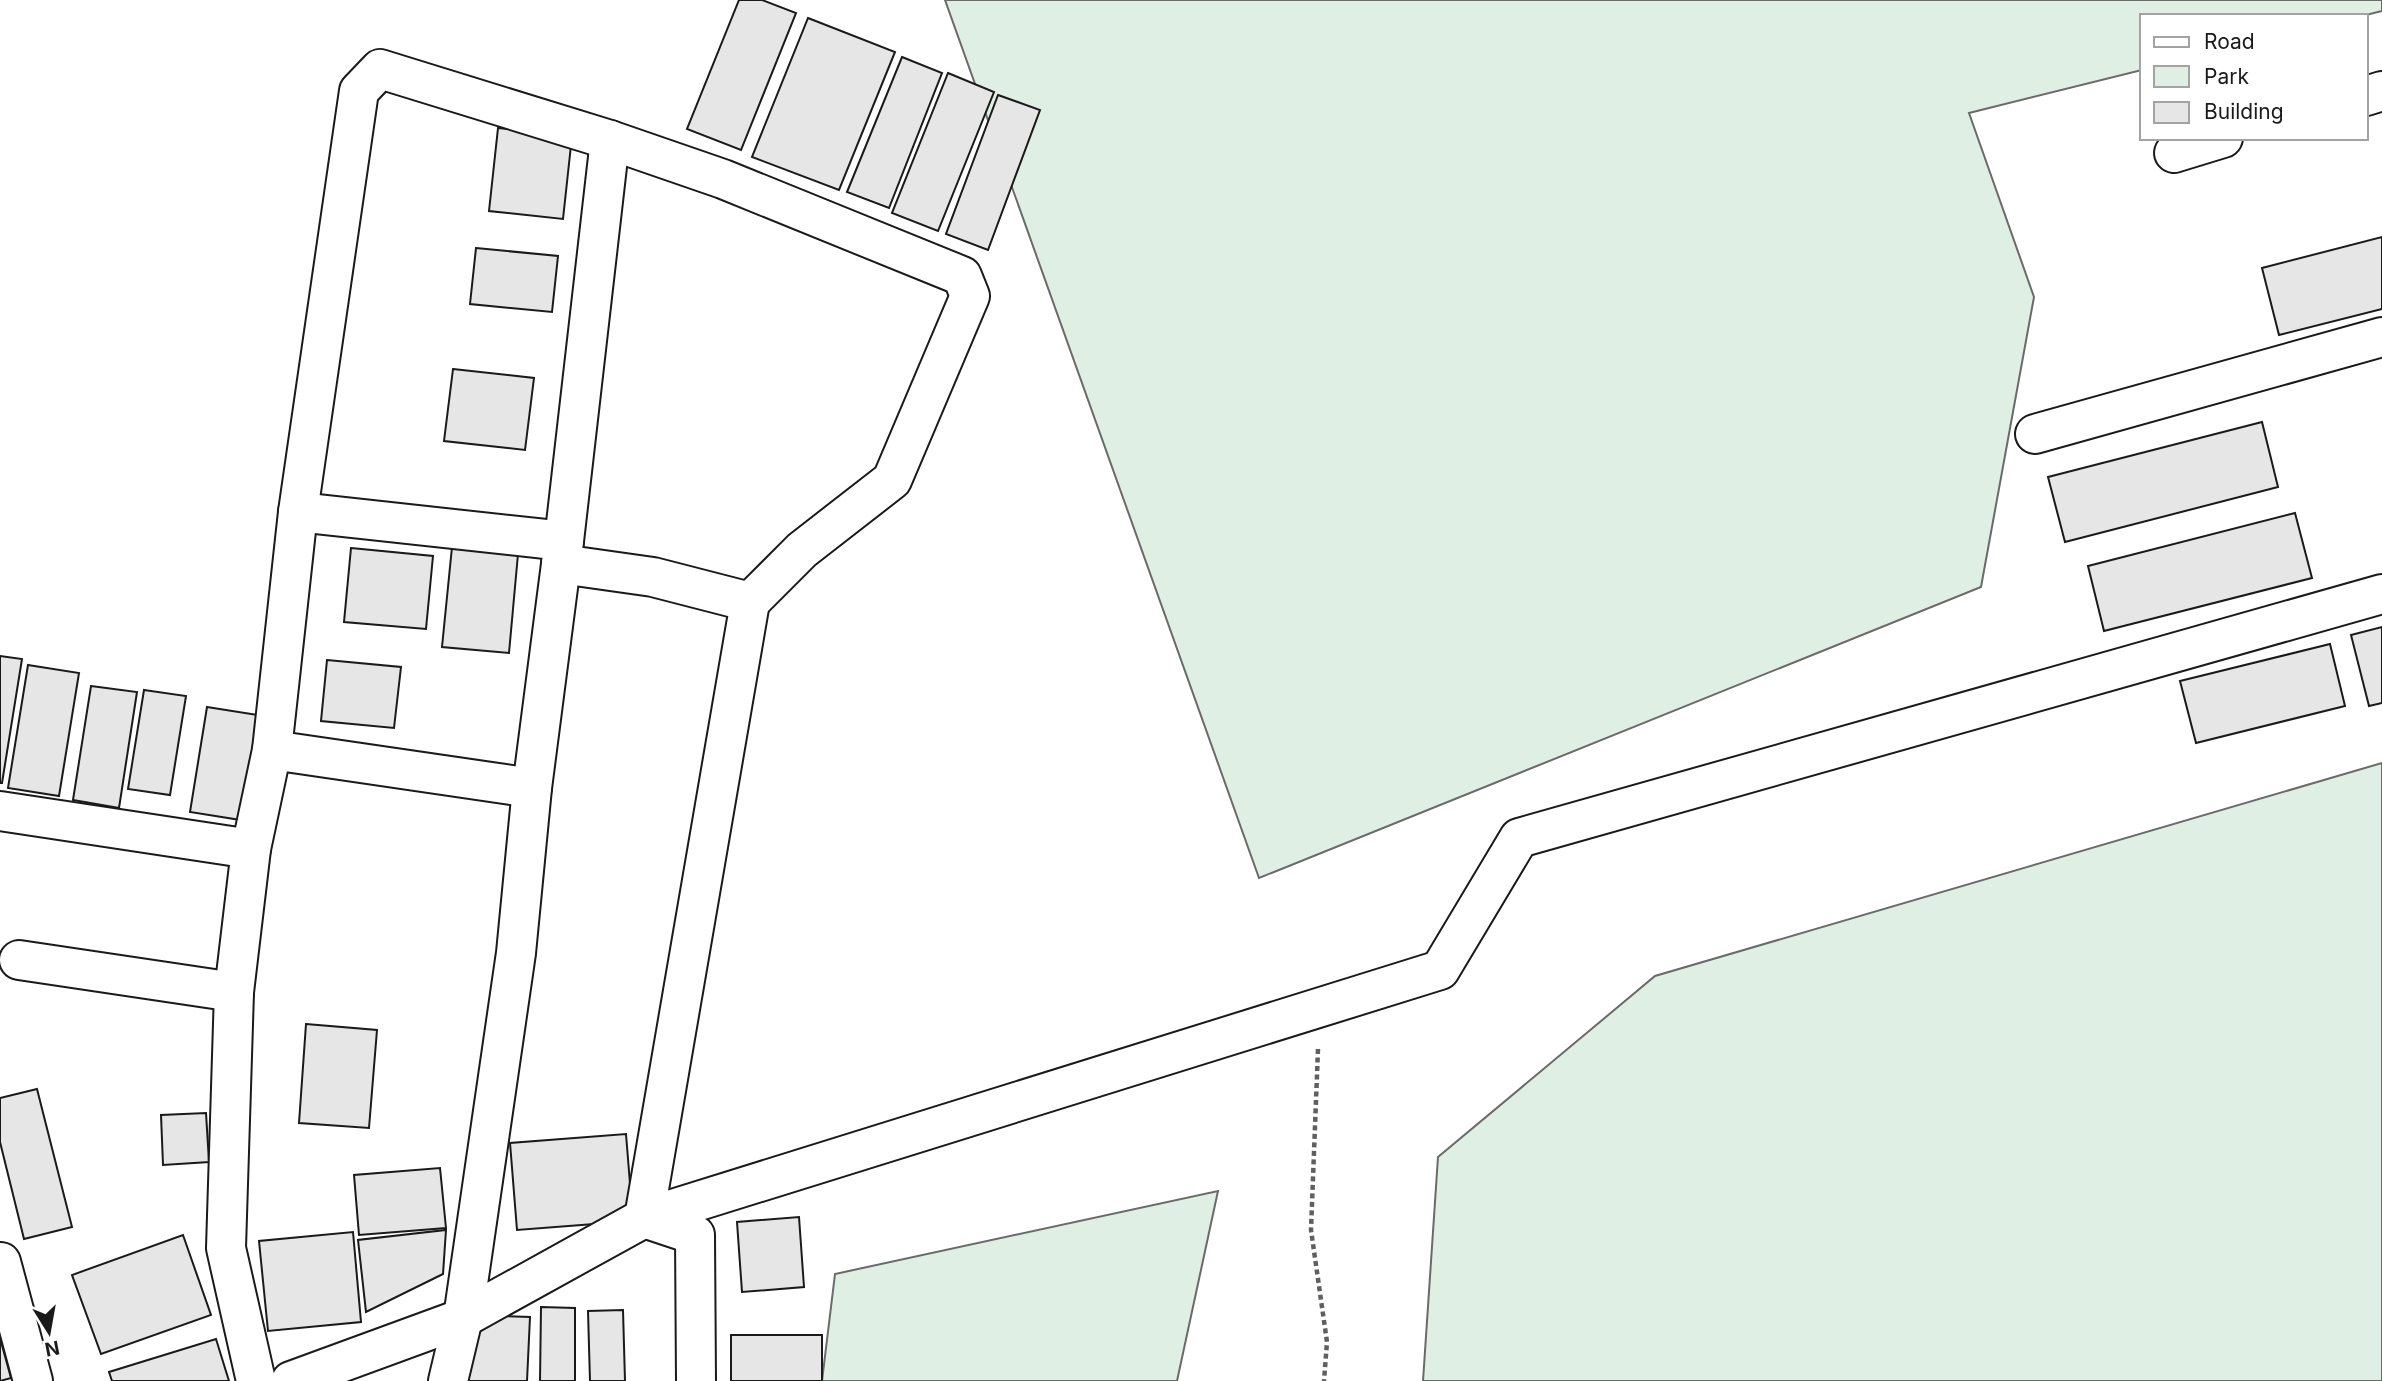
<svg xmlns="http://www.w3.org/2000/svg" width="2382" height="1381" viewBox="0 0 2382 1381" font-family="Inter,sans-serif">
  <rect width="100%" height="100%" fill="#fff"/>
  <g fill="#e0efe3" stroke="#6a6a6a" stroke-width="2">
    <polygon points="945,0 2382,0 2382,11 2362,16 2142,16 2142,70 1969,113 2034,297 1981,587 1259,878"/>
    <polygon points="2382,763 2382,1381 1423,1381 1438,1157 1655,976"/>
    <polygon points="1218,1191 1177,1381 822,1381 835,1274"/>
  </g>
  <g fill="#e6e6e6" stroke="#1a1a1a" stroke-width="2">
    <polygon points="739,0 762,0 796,13 741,150 687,129"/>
    <polygon points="808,18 895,52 839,190 752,157"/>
    <polygon points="902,57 942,73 889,208 847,192"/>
    <polygon points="948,73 994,92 938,231 892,213"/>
    <polygon points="998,95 1040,110 988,250 946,234"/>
    <polygon points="498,128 572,136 563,219 489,211"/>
    <polygon points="2382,237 2382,309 2279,335 2262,268"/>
    <polygon points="476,248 558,256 552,312 470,304"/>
    <polygon points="453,369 534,378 525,450 444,441"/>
    <polygon points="2262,422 2278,487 2065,542 2048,477"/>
    <polygon points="2295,513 2312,578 2104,631 2088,566"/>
    <polygon points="452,547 518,554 509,653 442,647"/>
    <polygon points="351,548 433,556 426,629 344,622"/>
    <polygon points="2382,627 2382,703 2369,706 2351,635"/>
    <polygon points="2330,644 2345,706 2196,743 2180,681"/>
    <polygon points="0,656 22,659 2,783 0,783"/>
    <polygon points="327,660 401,667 394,728 321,721"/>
    <polygon points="28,665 79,673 59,796 8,788"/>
    <polygon points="91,686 137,692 119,808 73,800"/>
    <polygon points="144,690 186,696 170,795 128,789"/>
    <polygon points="207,707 264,716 247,821 190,812"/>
    <polygon points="306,1024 377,1030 369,1128 299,1123"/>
    <polygon points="37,1089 72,1227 24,1239 0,1142 0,1098"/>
    <polygon points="206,1113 209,1162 163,1165 161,1115"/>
    <polygon points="626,1134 633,1221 517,1230 510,1143"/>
    <polygon points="440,1168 446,1228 359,1235 354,1175"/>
    <polygon points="799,1217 804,1287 742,1292 737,1222"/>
    <polygon points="446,1230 443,1274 366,1312 358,1240"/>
    <polygon points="353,1232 361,1322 268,1331 259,1241"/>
    <polygon points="183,1235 211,1315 101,1354 72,1275"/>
    <polygon points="541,1307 575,1308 575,1381 540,1381"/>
    <polygon points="623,1310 625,1381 590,1381 588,1311"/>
    <polygon points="471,1315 530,1317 527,1381 468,1381"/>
    <rect x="731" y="1335" width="91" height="46"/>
    <polygon points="0,1338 11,1378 0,1381"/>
    <polygon points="216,1339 229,1381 112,1381 109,1372"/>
  </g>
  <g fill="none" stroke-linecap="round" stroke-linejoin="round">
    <g stroke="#1a1a1a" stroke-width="42">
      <g id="street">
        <polyline points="2366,96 2382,91"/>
        <polyline points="2174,153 2223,138"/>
        <polyline points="2035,434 2382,337"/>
        <polyline points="298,512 564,541"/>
        <polyline points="561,564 653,577 750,602 644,1218"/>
        <polyline points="272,750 532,788"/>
        <polyline points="0,811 251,849"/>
        <polyline points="19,960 234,992"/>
        <polyline points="644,1218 695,1235 696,1381"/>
        <polyline points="1,1262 33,1381"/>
        <polyline points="256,1381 226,1248 234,992 251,849 272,750 298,512 359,91 380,69 610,140 723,179 962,276 970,296 892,480 802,550 750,602"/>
        <polyline points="291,1381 463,1318 644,1218 1440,970 1519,838 2382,594"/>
        <polyline points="448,1381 463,1318 516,953 532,788 564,541 610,140"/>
      </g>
    </g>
    <polyline stroke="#5f5f5f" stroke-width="4.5" stroke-dasharray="5 3.5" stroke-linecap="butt" points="1318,1049 1311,1230 1327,1342 1324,1381"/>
    <use href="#street" stroke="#fff" stroke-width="38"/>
  </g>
  <rect x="2140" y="14" width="228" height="126" fill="#ffffff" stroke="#a3a3a3" stroke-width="2"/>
  <rect x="2154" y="37" width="35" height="10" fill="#ffffff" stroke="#a3a3a3" stroke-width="2"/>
  <text x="2204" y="49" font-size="21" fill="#1a1a1a">Road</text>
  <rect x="2154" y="66" width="35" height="21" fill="#e0efe3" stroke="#a3a3a3" stroke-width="2"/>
  <text x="2204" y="84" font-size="21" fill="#1a1a1a">Park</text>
  <rect x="2154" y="102" width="35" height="21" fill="#e6e6e6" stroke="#a3a3a3" stroke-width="2"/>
  <text x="2204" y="119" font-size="21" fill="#1a1a1a">Building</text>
  <g transform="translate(49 1332) rotate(169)" stroke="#ffffff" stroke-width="5" paint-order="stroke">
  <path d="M0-5L12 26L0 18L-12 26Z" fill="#1a1a1a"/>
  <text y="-10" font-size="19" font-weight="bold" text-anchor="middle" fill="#1a1a1a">N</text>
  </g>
</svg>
